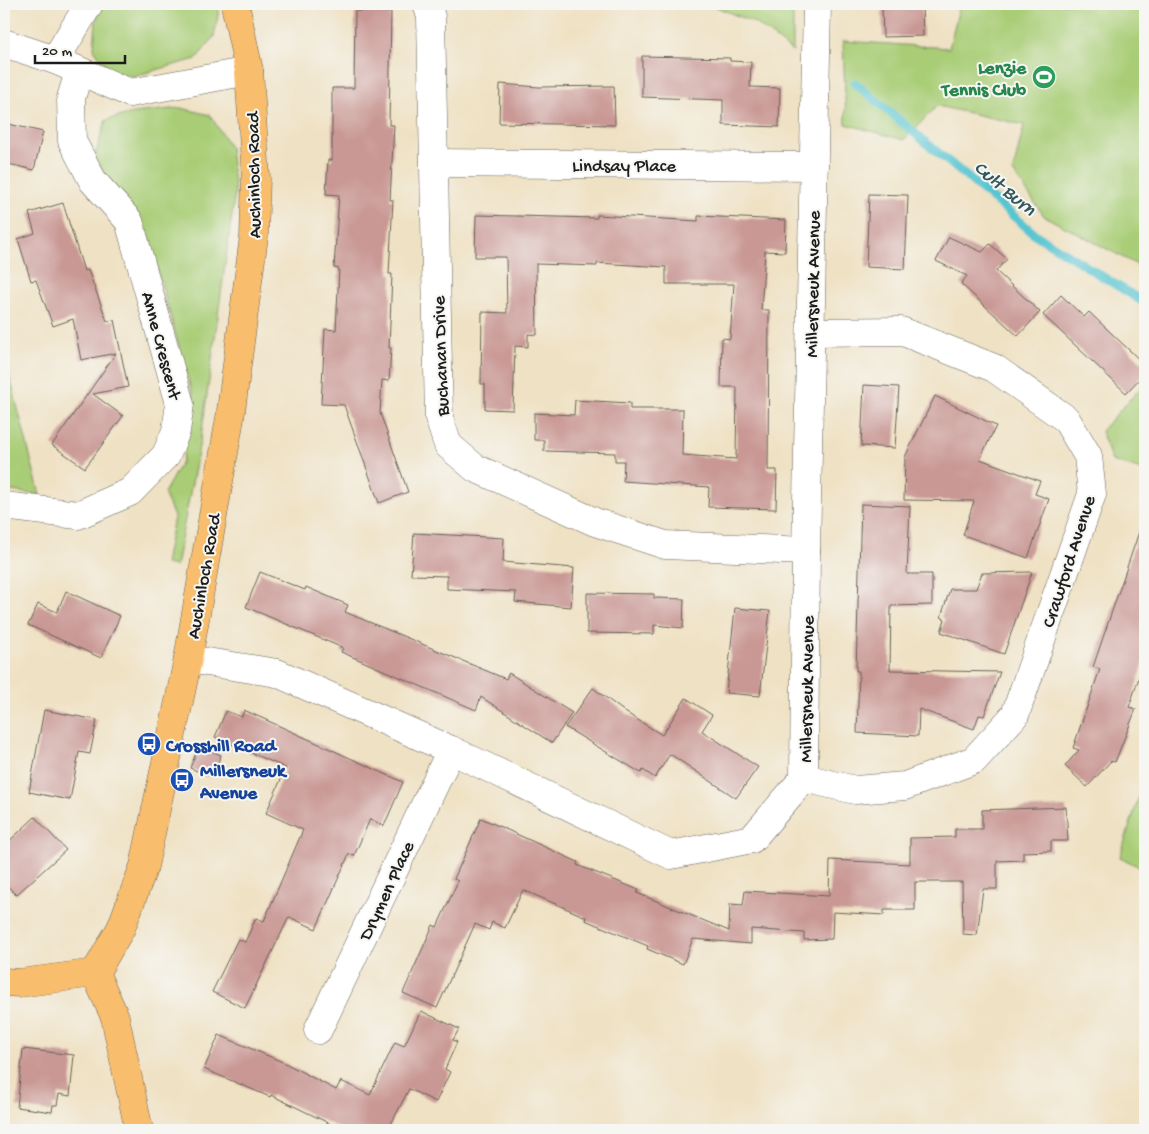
<svg xmlns="http://www.w3.org/2000/svg" width="1149" height="1134" viewBox="0 0 1149 1134" font-family="'Gochi Hand',sans-serif">
  <rect width="100%" height="100%" fill="#f6f6f2"/>
  <filter id="ink" filterUnits="userSpaceOnUse"><feTurbulence type="fractalNoise" baseFrequency=".02" numOctaves="2"/><feDisplacementMap in="SourceGraphic" scale="10" xChannelSelector="R" yChannelSelector="G"/><feConvolveMatrix kernelMatrix="1 2 1 2 8 2 1 2 1" color-interpolation-filters="sRGB"/></filter>
  <filter id="wash" filterUnits="userSpaceOnUse"><feTurbulence type="fractalNoise" baseFrequency=".0096" numOctaves="4" result="noise"/><feDisplacementMap in="SourceGraphic" scale="20" xChannelSelector="R" yChannelSelector="G"/><feGaussianBlur stdDeviation="1.12" result="paint"/><feColorMatrix in="noise" values="0 0 0 0 0 0 0 0 0 0 0 0 0 0 0 0 0 1.4 0 .05"/><feComposite in="paint" operator="in"/></filter>
  <g filter="url(#wash)">
    <rect width="100%" height="100%" fill="#efe1c3"/>
    <g fill="#a9cd76" stroke="#627449">
      <polygon points="104,4 218,4 219,10 214,37 196,59 134,76 110,72 94,49 96,20"/>
      <polygon points="709,4 793,4 793,52 757,24"/>
      <polygon points="960,4 1145,4 1145,269 1044,216 1013,172 1024,125 937,106 904,140 846,124 843,41 949,48"/>
      <polygon points="181,108 210,115 230,147 235,193 202,431 176,566 165,564 174,517 164,493 182,461 189,429 193,396 147,233 94,159 106,120 133,113"/>
      <polygon points="4,354 40,495 4,490"/>
      <polygon points="1145,383 1145,471 1112,461 1101,431"/>
      <polygon points="1145,776 1145,870 1120,857"/>
    </g>
    <g fill="none" stroke-linecap="round" stroke-linejoin="round">
      <g stroke="#59c5d2" stroke-width="9">
        <polyline points="758,4 764,8"/>
        <polyline points="855,83 1036,235 1145,303"/>
      </g>
    </g>
    <g id="blocks">
      <g fill="#c99894">
        <polygon points="882,4 922,4 923,36 883,37"/>
        <polygon points="355,11 391,12 389,125 394,125 390,200 393,200 389,274 392,274 389,348 391,348 389,381 382,380 380,413 408,492 379,503 344,405 321,404 325,329 336,330 339,269 334,268 339,195 326,194 328,160 332,160 332,88 354,88"/>
        <polygon points="642,56 730,58 730,61 751,62 750,87 780,88 779,127 723,125 723,100 642,97"/>
        <polygon points="500,84 539,87 614,86 615,125 499,123"/>
        <polygon points="4,123 43,132 34,170 4,163"/>
        <polygon points="869,194 908,195 905,269 866,267"/>
        <polygon points="63,203 84,271 88,270 107,321 114,320 128,387 93,394 123,416 85,468 52,445 116,353 81,360 73,319 53,326 36,280 31,281 18,239 35,233 29,213"/>
        <polygon points="476,215 597,218 597,215 698,221 698,216 786,220 785,252 765,251 761,310 769,310 768,470 777,470 776,509 708,507 709,487 623,481 624,461 615,461 615,453 544,451 544,440 534,440 534,413 574,415 575,400 630,403 630,409 683,409 682,455 736,459 737,387 721,387 722,338 730,339 734,284 666,284 666,267 597,263 597,266 536,264 537,335 528,334 528,347 515,346 513,410 485,409 485,384 481,384 482,312 507,313 506,257 475,257"/>
        <polygon points="949,237 982,252 990,244 1007,259 996,271 1040,312 1018,336 961,284 967,276 936,261"/>
        <polygon points="1061,295 1084,317 1089,312 1145,365 1145,373 1126,393 1043,315"/>
        <polygon points="864,385 899,387 895,448 861,446"/>
        <polygon points="935,396 996,426 980,459 1040,481 1035,494 1049,499 1028,558 963,535 974,501 904,500 905,457"/>
        <polygon points="861,504 910,506 907,574 932,574 932,605 891,606 890,670 1000,672 984,716 979,715 974,729 919,709 918,736 857,733 859,671 856,671"/>
        <polygon points="1141,526 1145,527 1145,660 1129,707 1136,709 1115,762 1111,761 1087,787 1065,766 1079,750 1073,748 1100,669 1093,667"/>
        <polygon points="414,533 504,538 503,562 574,568 571,607 515,602 516,592 447,589 447,576 411,575"/>
        <polygon points="260,572 305,590 306,587 348,605 345,612 506,679 509,673 572,713 552,743 481,697 476,710 341,652 343,648 246,607"/>
        <polygon points="1032,572 1004,654 941,632 945,619 941,617 950,589 976,589 982,573"/>
        <polygon points="66,591 120,616 101,658 28,625 38,604 57,612"/>
        <polygon points="587,593 654,594 654,598 684,599 683,628 654,625 654,634 587,633"/>
        <polygon points="735,608 770,611 760,696 726,693"/>
        <polygon points="593,688 625,712 662,735 686,698 712,715 702,731 758,767 736,798 670,754 655,778 643,770 641,773 565,727"/>
        <polygon points="44,710 97,720 90,754 79,752 70,800 29,792"/>
        <polygon points="244,710 403,782 384,826 370,819 354,856 349,854 316,929 289,917 245,1008 212,992 238,939 245,942 256,918 264,921 303,830 266,813 286,768 215,737 226,711 242,717"/>
        <polygon points="199,746 221,755 212,777 190,768"/>
        <polygon points="1066,807 1068,841 1051,841 1051,851 1023,852 1023,860 997,861 997,889 983,889 977,935 963,934 962,882 915,882 915,910 884,910 884,915 833,912 832,939 804,940 804,933 751,929 751,944 693,939 683,964 647,949 648,946 585,920 586,917 523,890 505,928 492,922 489,930 475,924 437,1008 403,993 433,925 437,927 458,881 454,879 481,818 578,862 577,865 639,890 637,893 729,931 730,904 743,905 745,891 829,896 830,860 910,864 910,838 955,837 955,829 982,829 982,810"/>
        <polygon points="35,817 66,850 16,895 4,882 4,846"/>
        <polygon points="421,1011 459,1029 453,1040 457,1042 445,1069 450,1072 436,1102 409,1089 388,1130 343,1130 271,1095 270,1097 204,1069 219,1035 285,1063 336,1090 341,1081 370,1095 395,1042 404,1046"/>
        <polygon points="23,1049 74,1055 70,1096 59,1094 57,1105 53,1105 52,1112 17,1107"/>
      </g>
    </g>
  </g>
  <g filter="url(#ink)">
    <use href="#blocks" fill-opacity="0" stroke="#666156" stroke-width="1"/>
    <g fill="none" stroke-linecap="round" stroke-linejoin="round">
      <g stroke="#666156" stroke-width="29">
        <g id="minor">
          <polyline points="427,4 431,17 439,418 448,445 475,468 595,522 665,545 806,551"/>
          <polyline points="4,43 55,60 130,93 249,71"/>
          <polyline points="55,60 89,4"/>
          <polyline points="435,163 814,166"/>
          <polyline points="4,506 78,515 130,492 166,455 176,431 180,404 129,221 93,181 72,141 71,98 79,72"/>
          <polyline points="188,659 277,673 451,750 671,855 752,839 804,778 806,551 817,4"/>
          <polyline points="804,778 855,790 905,786 974,760 1015,715 1092,494 1088,456 1066,419 994,368 901,331 811,332"/>
          <polyline points="318,1030 451,750"/>
        </g>
      </g>
      <g stroke="#666156" stroke-width="29">
        <g id="major">
          <polyline points="4,982 20,983 95,973"/>
          <polyline points="139,1130 115,1017 95,973 121,928 144,866 188,659 230,418 254,236 256,178 249,71 235,4"/>
        </g>
      </g>
      <use href="#minor" stroke="#fff" stroke-width="28"/>
      <use href="#major" stroke="#f9be6d" stroke-width="28"/>
    </g>
  </g>
  <defs>
    <g id="stadium-disc" transform="scale(1.25)"><circle r="9.5" fill="#2e9e5b" stroke="#f6f6f2"/><path d="M0-5a6.5 5 0 1 0 0 10a6.5 5 0 1 0 0-10ZM-3.5-1.8h7v3.6h-7Z" fill="#fff"/></g>
    <g id="bus-disc" transform="scale(1.25)"><circle r="9.5" fill="#1a4fb4" stroke="#f6f6f2"/><path d="M-5-6H5V4H4V6H2V4H-2V6H-4V4H-5ZM-3.5-4V0h7V-4ZM-3.5 1.2v1.5H-2V1.2ZM2 1.2v1.5H3.5V1.2Z" fill="#fff"/></g>
  </defs>
  <g fill-rule="evenodd">
    <use href="#stadium-disc" x="1044" y="77"/>
    <use href="#bus-disc" x="149" y="744"/>
    <use href="#bus-disc" x="182" y="780"/>
  </g>
  <g text-anchor="middle" stroke-width="4" stroke-linejoin="round" paint-order="stroke">
    <g font-size="19" font-weight="bold" fill="#27864d" stroke="#f6f6f2" text-anchor="end">
      <text x="1026" y="73">Lenzie<tspan x="1026" dy="22">Tennis Club</tspan></text>
    </g>
    <g font-size="19" fill="#1c1c1c" stroke="#f6f6f2">
      <text x="624" y="171">Lindsay Place</text>
      <text transform="translate(252 175) rotate(-91)" y="7">Auchinloch Road</text>
      <text transform="translate(811 284) rotate(-89)" y="7">Millersneuk Avenue</text>
      <text transform="translate(163 345) rotate(75)" y="7">Anne Crescent</text>
      <text transform="translate(439 356) rotate(-92)" y="7">Buchanan Drive</text>
      <text transform="translate(1067 561) rotate(-72)" y="7">Crawford Avenue</text>
      <text transform="translate(202 576) rotate(-80)" y="7">Auchinloch Road</text>
      <text transform="translate(805 689) rotate(-89)" y="7">Millersneuk Avenue</text>
      <text transform="translate(385 890) rotate(-65)" y="7">Drymen Place</text>
    </g>
    <g font-size="19" font-weight="bold" fill="#164399" stroke="#f6f6f2" text-anchor="start">
      <text x="166" y="751">Crosshill Road</text>
      <text x="200" y="776">Millersneuk<tspan x="200" dy="22">Avenue</tspan></text>
    </g>
    <g font-size="20" font-style="italic" fill="#31575c" stroke="#f6f6f2">
      <text transform="translate(1006 187) rotate(40)" y="7">Cult Burn</text>
    </g>
  </g>
  <rect width="1149" height="1134" fill="none" stroke="#f6f6f2" stroke-width="20"/>
  <path d="M35 55v8h90v-8" fill="none" stroke="#1c1c1c" stroke-width="2.5"/>
  <text x="42" y="55" font-size="15" fill="#1c1c1c" stroke="#f6f6f2" stroke-width="4" paint-order="stroke">20 m</text>
</svg>
